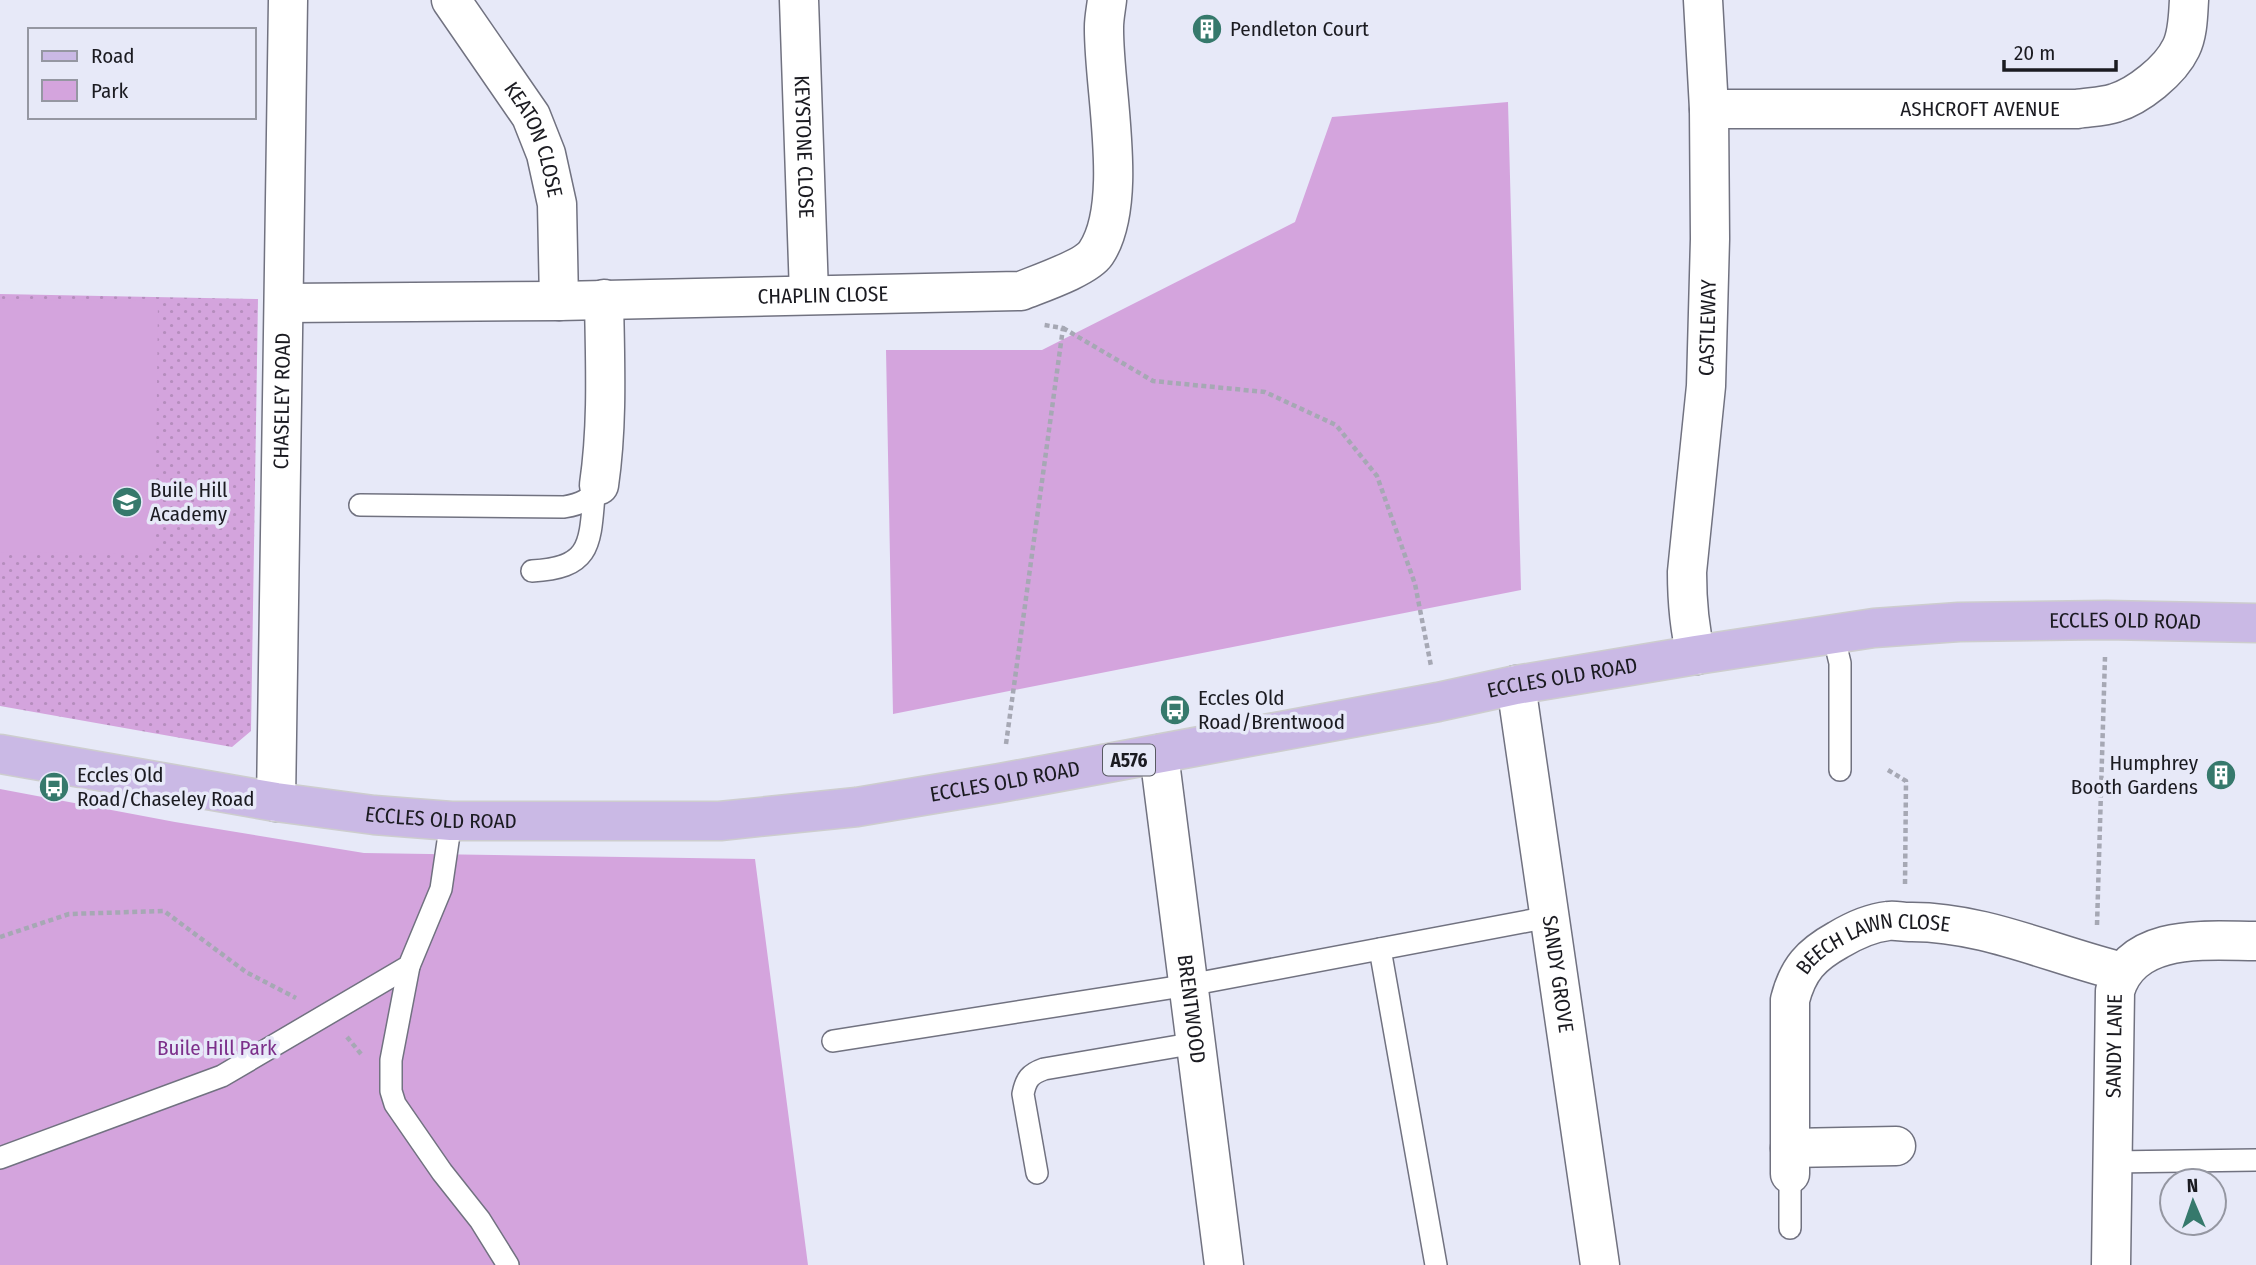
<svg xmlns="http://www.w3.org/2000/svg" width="2256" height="1265" viewBox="0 0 2256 1265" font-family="'Fira Sans Condensed',sans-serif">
  <defs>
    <pattern id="grass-dots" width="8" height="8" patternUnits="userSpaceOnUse" patternTransform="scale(1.75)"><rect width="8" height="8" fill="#d4a4dd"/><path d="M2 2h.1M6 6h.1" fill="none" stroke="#b58dbd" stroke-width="1.8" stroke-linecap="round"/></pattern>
  </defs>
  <rect width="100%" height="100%" fill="#e7e9f8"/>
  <polygon fill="url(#grass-dots)" points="0,294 258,299 251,731 232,747 0,706"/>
  <g fill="#d4a4dd">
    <polygon points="1508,102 1521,590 893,714 886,350 1042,350 1295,222 1332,117"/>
    <polygon points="0,300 158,301 155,554 0,552"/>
    <polygon points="0,789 175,822 364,853 755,859 808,1265 0,1265"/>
  </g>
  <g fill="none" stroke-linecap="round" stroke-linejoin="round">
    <g stroke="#717280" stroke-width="24">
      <g id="service">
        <path d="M 360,505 L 564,507 C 581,504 591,500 599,485"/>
        <path d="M 532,571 C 590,568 590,546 594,495"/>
        <polyline points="1833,634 1840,663 1840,770"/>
        <polyline points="1380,949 1436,1265"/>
        <polyline points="409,966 391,1060 391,1091 395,1104 442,1172 480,1220 508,1265"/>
        <polyline points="833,1041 1189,985 1549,917"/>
        <polyline points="0,1158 222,1076 409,966 441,889 451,821"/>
        <polyline points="2112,1162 2256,1160"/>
        <path d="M 1037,1173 L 1023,1094 C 1026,1079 1030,1074 1044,1069 L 1196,1043"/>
        <polyline points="1790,1228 1790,1174"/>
      </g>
    </g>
    <g stroke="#717280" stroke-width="41">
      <g id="minor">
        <path id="s1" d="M 451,0 L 531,116 L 546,154 L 557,204 L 559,301"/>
        <path id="s2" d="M 799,0 L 809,294"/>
        <path id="s3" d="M 1709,109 L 2077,109 C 2089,107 2103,107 2115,103 C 2138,96 2170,71 2181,48 C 2188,34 2188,16 2189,0"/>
        <path id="s4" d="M 284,303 L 559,301 L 1021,291 C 1038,284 1086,268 1096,253 C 1130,202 1103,87 1104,27 C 1104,18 1106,9 1107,0"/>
        <path d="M 599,485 C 608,423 605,361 604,299"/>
        <path id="s5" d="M 1696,655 C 1689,627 1687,601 1687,572 L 1706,386 L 1710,239 L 1709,109 L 1703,0"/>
        <path id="s6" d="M 1516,685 L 1600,1265"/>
        <path id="s7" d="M 1159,754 L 1224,1265"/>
        <path id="s8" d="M 276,802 L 288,0"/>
        <polyline points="1790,1148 1896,1146"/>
        <path id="s9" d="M 1790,1174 L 1790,1000 C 1798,969 1811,955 1838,940 C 1853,931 1870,923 1888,921 C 1895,920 1902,922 1909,922 C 1982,921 2053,955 2123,972"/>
        <path id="s10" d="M 2111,1265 L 2115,991 C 2132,932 2208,941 2256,941"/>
      </g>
    </g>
    <g stroke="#cdcdce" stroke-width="41">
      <g id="primary">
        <path id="s11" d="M 0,754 L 276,802 L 374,815 L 451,821 L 720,821 L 857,807 L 1000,783 L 1438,702 L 1516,685 L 1696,655 L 1874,628 L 1959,622 L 2106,620 L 2256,623"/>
      </g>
    </g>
    <g stroke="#a6a8b4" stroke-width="4.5" stroke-dasharray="5 3.5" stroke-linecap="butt">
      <polyline points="1063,328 1153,381 1265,392 1336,425 1377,476 1415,584 1431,666"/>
      <polyline points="1006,744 1063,328 1044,325"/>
      <polyline points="1888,770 1906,781 1905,885"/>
      <polyline points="2097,925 2105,657"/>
      <polyline points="0,937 69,914 164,911 246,972 296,998"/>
      <polyline points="347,1037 361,1054"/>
    </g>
    <use href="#service" stroke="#fff" stroke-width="21"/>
    <use href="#minor" stroke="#fff" stroke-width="38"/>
    <use href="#primary" stroke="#cab9e5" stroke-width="38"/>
  </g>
  <defs>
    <g id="building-disc" transform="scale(1.575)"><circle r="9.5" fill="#36796c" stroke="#e7e9f8"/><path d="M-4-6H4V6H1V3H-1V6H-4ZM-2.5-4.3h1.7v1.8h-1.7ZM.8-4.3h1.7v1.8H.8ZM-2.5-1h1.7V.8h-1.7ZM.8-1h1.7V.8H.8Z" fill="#fff"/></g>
    <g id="school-disc" transform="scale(1.575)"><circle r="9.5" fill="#36796c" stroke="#e7e9f8"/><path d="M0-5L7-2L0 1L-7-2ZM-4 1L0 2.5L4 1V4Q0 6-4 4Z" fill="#fff"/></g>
    <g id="bus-disc" transform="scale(1.575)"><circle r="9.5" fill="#36796c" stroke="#e7e9f8"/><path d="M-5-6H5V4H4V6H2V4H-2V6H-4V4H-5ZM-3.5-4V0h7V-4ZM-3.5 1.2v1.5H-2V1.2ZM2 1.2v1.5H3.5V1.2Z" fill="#fff"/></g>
  </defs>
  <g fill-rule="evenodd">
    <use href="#building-disc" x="1207" y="29"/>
    <use href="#school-disc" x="127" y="502"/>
    <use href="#bus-disc" x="1175" y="710"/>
    <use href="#building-disc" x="2221" y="775"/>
    <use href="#bus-disc" x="54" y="787"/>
  </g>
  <g text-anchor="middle" stroke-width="7" stroke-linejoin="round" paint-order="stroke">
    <rect fill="#e7e9f8" stroke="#585962" stroke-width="2" x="1103" y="744.5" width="52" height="31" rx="5"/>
    <g font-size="19" font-weight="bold" fill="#1b1b21">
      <text x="1129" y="767">A576</text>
    </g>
    <g font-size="21" fill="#1b1b21" stroke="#e7e9f8" text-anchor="start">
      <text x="1230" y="36">Pendleton Court</text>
      <text x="150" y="497">Buile Hill<tspan x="150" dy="24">Academy</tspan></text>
      <text x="1198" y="705">Eccles Old<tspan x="1198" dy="24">Road/Brentwood</tspan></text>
      <text x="2198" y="770" text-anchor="end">Humphrey<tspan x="2198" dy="24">Booth Gardens</tspan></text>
      <text x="77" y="782">Eccles Old<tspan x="77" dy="24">Road/Chaseley Road</tspan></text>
    </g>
    <g font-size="21" fill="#1b1b21" stroke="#e7e9f8">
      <text dy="7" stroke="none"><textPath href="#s3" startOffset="271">ASHCROFT AVENUE</textPath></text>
      <text dy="7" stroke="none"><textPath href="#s1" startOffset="164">KEATON CLOSE</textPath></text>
      <text dy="7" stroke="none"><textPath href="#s2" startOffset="147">KEYSTONE CLOSE</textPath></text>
      <text dy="7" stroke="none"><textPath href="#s4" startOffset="539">CHAPLIN CLOSE</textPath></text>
      <text dy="7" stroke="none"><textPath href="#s5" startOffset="329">CASTLEWAY</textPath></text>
      <text dy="7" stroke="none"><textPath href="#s8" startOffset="401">CHASELEY ROAD</textPath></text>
      <text dy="7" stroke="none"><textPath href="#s11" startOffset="2147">ECCLES OLD ROAD</textPath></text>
      <text dy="7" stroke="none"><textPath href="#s11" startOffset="1580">ECCLES OLD ROAD</textPath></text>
      <text dy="7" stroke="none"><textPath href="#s11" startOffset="1013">ECCLES OLD ROAD</textPath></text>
      <text dy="7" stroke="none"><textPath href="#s11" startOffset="446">ECCLES OLD ROAD</textPath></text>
      <text dy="7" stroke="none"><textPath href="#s9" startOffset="287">BEECH LAWN CLOSE</textPath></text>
      <text dy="7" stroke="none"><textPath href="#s6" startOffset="292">SANDY GROVE</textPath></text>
      <text dy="7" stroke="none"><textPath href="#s7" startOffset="257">BRENTWOOD</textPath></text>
      <text dy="7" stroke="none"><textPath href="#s10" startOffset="219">SANDY LANE</textPath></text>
    </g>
    <g font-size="21" fill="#7c2f8a" stroke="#e7e9f8">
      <text x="217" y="1055">Buile Hill Park</text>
    </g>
  </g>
  <rect x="28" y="28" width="228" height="91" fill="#e7e9f8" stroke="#9597a2" stroke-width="2"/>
  <rect x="42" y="51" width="35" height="10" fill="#cab9e5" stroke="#9597a2" stroke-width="2"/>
  <text x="91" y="63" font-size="21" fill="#1b1b21">Road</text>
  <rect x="42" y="80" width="35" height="21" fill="#d4a4dd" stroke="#9597a2" stroke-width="2"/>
  <text x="91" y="98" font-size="21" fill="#1b1b21">Park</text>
  <g transform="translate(2193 1202) rotate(358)"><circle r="33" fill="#e7e9f8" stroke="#9597a2" stroke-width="2"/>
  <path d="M0-5L12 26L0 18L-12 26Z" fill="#36796c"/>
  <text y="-10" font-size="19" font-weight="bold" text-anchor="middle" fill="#1b1b21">N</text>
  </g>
  <path d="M2004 60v10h112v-10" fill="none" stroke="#1b1b21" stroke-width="3.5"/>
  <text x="2014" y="60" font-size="21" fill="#1b1b21" stroke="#e7e9f8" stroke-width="5" paint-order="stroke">20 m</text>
</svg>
